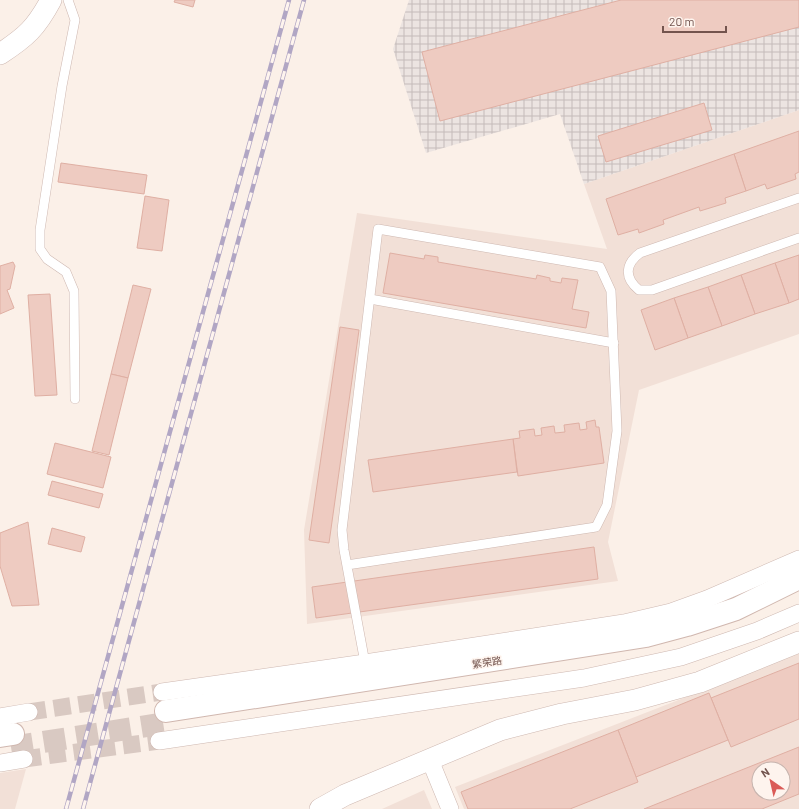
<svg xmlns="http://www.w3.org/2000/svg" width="799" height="809" viewBox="0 0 799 809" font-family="Barlow,'Noto Sans SC',sans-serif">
  <defs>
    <pattern id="industrial-grid" width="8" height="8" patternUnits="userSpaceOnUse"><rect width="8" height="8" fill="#ece4e1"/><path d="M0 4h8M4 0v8" fill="none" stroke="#c4bbb9"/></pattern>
  </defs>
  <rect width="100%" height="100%" fill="#fbf0e8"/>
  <g fill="#f2e0d7" fill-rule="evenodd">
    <polygon points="799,110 799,334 639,390 608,542 618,581 307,624 304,530 357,213 607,249 584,184"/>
    <path d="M 799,653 L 799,809 L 464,809 L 455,787 ZM 759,769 L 783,769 L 783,793 L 759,793 Z"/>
    <polygon points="26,769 15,809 0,809 0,773"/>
    <polygon points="424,790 432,809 382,809"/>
  </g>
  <polygon fill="url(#industrial-grid)" points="409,0 799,0 799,110 584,184 560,114 426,153 393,49"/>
  <g fill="#eecbc1" stroke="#dfafa3" fill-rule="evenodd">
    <polygon points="175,0 195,0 193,7 174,2"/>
    <polygon points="621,0 799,0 799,27 440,121 422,52"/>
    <polygon points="704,103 712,130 606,162 598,136"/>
    <polygon points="799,131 799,172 795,174 796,179 767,189 765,184 746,191 734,154"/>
    <polygon points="734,154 746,191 725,198 726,203 700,211 699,207 663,220 664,224 639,233 638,229 618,235 606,199"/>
    <polygon points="61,163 147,175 144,194 58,182"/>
    <polygon points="145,196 169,200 162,251 137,248"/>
    <polygon points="390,253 424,259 425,255 438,257 438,262 536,279 537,275 550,278 550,281 561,283 562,278 578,280 572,309 589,312 586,328 383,293"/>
    <polygon points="799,255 799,299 789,303 775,263"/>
    <polygon points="13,262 15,266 10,289 7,290 14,308 0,314 0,266"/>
    <polygon points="775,263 789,303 755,314 741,275"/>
    <polygon points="741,275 755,314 722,326 708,287"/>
    <polygon points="133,285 151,289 128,378 111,374"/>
    <polygon points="708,287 722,326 688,338 674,298"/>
    <polygon points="50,294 57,395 35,396 28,295"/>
    <polygon points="674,298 688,338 655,350 641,310"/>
    <polygon points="340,327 359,330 329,543 309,540"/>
    <polygon points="111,374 128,378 109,455 92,451"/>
    <polygon points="595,420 596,427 599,427 604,463 518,476 513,439 520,438 519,431 534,429 535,436 542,435 541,428 554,426 555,433 565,432 564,425 579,423 580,430 587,429 586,422"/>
    <polygon points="513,439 517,472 373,492 368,460"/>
    <polygon points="55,443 111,457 103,488 47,474"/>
    <polygon points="52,481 103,494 99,508 48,495"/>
    <polygon points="28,522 39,605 12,606 0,566 0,533"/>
    <polygon points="52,528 85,537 81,552 48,544"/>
    <polygon points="594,547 598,579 316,618 312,587"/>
    <polygon points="799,663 799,719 731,747 711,698"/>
    <polygon points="709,693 728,740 636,777 618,730"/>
    <polygon points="618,730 638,782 570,809 468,809 461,792"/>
    <path d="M 799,747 L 799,794 L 762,809 L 644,809 ZM 759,769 L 783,769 L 783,793 L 759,793 Z"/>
  </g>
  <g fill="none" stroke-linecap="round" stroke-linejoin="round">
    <g stroke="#d9c9c2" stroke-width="17" stroke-dasharray="17 8" stroke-linecap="butt">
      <polyline points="29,712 162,692"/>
      <polyline points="24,759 159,741"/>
    </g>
    <polyline stroke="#d9c9c2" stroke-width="22" stroke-dasharray="22 11" stroke-linecap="butt" points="11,747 166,723"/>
    <g stroke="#ceb8b1" stroke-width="10">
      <g id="service">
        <polyline points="68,0 75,20 62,86 40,230 40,249 47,259 66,272 74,291 75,399"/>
        <path d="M 799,198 L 640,253 C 625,264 624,278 639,290 L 652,290 L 799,238"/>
        <polyline points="370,299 614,343"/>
        <polyline points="347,565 596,527 607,505 617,431 611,291 600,267 378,229 342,530 344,550 365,663"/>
      </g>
    </g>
    <g stroke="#ceb8b1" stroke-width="18">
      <g id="minor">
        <polyline points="162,692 365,663 624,623 671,612 707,599 799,559"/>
        <polyline points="0,717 29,712"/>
        <polyline points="159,741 584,678 681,657 757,631 799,613"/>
        <polyline points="430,760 450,809"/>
        <polyline points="0,763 24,759"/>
      </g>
    </g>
    <g stroke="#ceb8b1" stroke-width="22">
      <g id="tertiary">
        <path d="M 0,54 C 26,37 36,28 51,0"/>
        <polyline points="320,809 345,795 500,730 562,714 635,700 700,682 799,642"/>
      </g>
    </g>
    <g stroke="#d0b7af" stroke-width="24">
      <g id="secondary">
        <polyline points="166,711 646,636 687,625 736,609 799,578"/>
        <polyline points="0,736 13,734"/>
      </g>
    </g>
    <use href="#service" stroke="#fff" stroke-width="9"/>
    <use href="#minor" stroke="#fff" stroke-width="17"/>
    <use href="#tertiary" stroke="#fff" stroke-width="21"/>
    <use href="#secondary" stroke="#fff" stroke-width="22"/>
    <g stroke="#b1a6c4" stroke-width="4.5">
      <g id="rail">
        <polyline points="66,809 289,0"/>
        <polyline points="83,809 304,0"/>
      </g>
    </g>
    <use href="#rail" stroke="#fef4ee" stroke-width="3" stroke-dasharray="9" stroke-linecap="butt"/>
  </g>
  <g text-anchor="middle" stroke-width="3" stroke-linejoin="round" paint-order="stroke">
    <g font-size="10" fill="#73544e" stroke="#fef4ee">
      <text transform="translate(487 662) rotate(-9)" y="4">繁荣路</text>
    </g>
  </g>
  <g transform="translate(771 781) rotate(326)"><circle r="19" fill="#fef4ee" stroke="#c6b4ae"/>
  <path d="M0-3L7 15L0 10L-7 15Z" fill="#da5b57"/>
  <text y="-6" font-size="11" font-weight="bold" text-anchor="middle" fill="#73544e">N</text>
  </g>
  <path d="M663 26v6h63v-6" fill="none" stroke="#73544e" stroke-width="2"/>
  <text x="669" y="26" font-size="12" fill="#73544e" stroke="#fef4ee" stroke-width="3" paint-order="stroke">20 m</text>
</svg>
